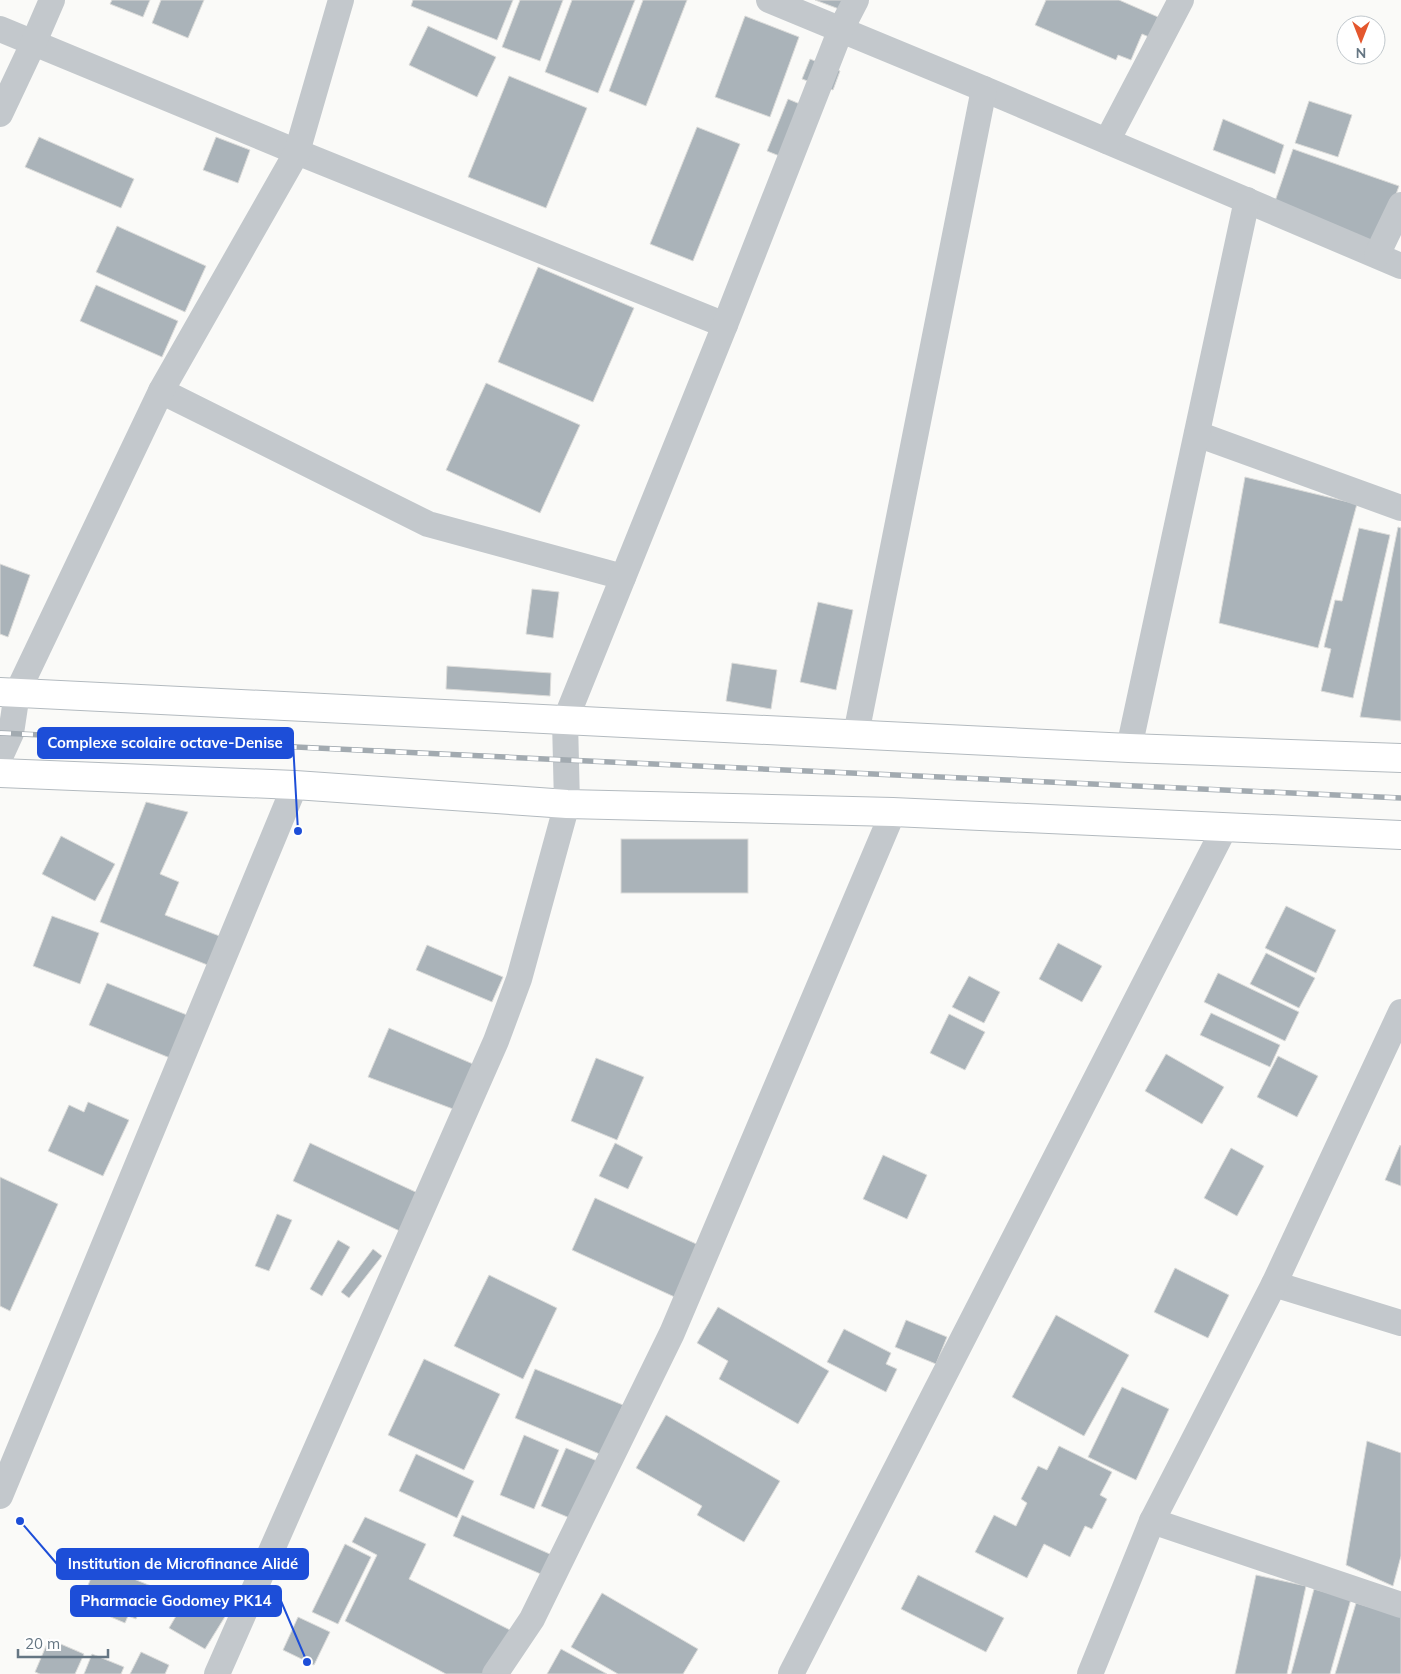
<svg xmlns="http://www.w3.org/2000/svg" width="1401" height="1674" viewBox="0 0 1401 1674" font-family="Mulish,sans-serif">
  <rect width="100%" height="100%" fill="#fafaf8"/>
  <g fill="#aab3b9" stroke="#dcdcda">
    <polygon points="112,0 150,0 143,17 110,4"/>
    <polygon points="161,0 204,0 188,38 152,23"/>
    <polygon points="413,0 513,0 497,40 411,6"/>
    <polygon points="520,0 563,0 540,61 502,47"/>
    <polygon points="572,0 635,0 598,93 545,72"/>
    <polygon points="643,0 687,0 646,106 609,91"/>
    <polygon points="815,0 843,0 839,9"/>
    <polygon points="1046,0 1119,0 1158,17 1149,37 1142,34 1131,60 1118,55 1116,60 1035,25"/>
    <polygon points="745,16 799,37 770,117 715,97"/>
    <polygon points="428,26 496,57 477,97 409,65"/>
    <polygon points="810,59 840,71 833,90 802,79"/>
    <polygon points="509,76 587,108 546,208 468,177"/>
    <polygon points="788,99 807,107 787,159 767,151"/>
    <polygon points="1309,101 1352,115 1338,157 1295,143"/>
    <polygon points="1223,119 1284,145 1275,174 1213,150"/>
    <polygon points="697,127 740,144 693,261 650,244"/>
    <polygon points="39,137 134,179 121,208 25,167"/>
    <polygon points="216,137 250,150 238,183 203,170"/>
    <polygon points="1293,149 1399,186 1378,244 1273,207"/>
    <polygon points="117,226 206,266 185,312 96,272"/>
    <polygon points="538,267 634,308 593,402 498,362"/>
    <polygon points="96,285 178,321 162,357 80,321"/>
    <polygon points="486,383 580,425 540,513 446,470"/>
    <polygon points="1245,477 1357,504 1318,648 1219,623"/>
    <polygon points="1398,527 1401,528 1401,721 1360,717"/>
    <polygon points="1359,528 1390,535 1353,698 1321,691 1331,649 1324,647 1335,600 1342,601"/>
    <polygon points="0,564 30,575 8,637 0,634"/>
    <polygon points="532,589 559,592 553,638 526,634"/>
    <polygon points="818,602 853,610 836,690 800,682"/>
    <polygon points="732,663 777,670 771,709 726,701"/>
    <polygon points="447,666 551,673 550,696 446,689"/>
    <polygon points="146,802 188,812 160,874 179,882 165,915 222,937 210,966 100,922"/>
    <polygon points="61,836 115,864 95,901 42,874"/>
    <rect x="621" y="839" width="127" height="54"/>
    <polygon points="1286,906 1336,930 1316,973 1265,948"/>
    <polygon points="52,916 99,933 80,984 33,966"/>
    <polygon points="1058,943 1102,966 1082,1002 1039,979"/>
    <polygon points="427,945 503,977 492,1002 416,970"/>
    <polygon points="1266,953 1315,978 1299,1008 1250,984"/>
    <polygon points="1218,973 1299,1012 1285,1041 1204,1002"/>
    <polygon points="969,976 1000,992 984,1023 952,1007"/>
    <polygon points="107,983 187,1015 170,1058 89,1025"/>
    <polygon points="1211,1013 1280,1045 1270,1067 1200,1035"/>
    <polygon points="949,1014 985,1032 965,1070 930,1053"/>
    <polygon points="389,1028 480,1067 461,1112 368,1077"/>
    <polygon points="1166,1054 1224,1087 1202,1124 1145,1091"/>
    <polygon points="1278,1056 1318,1076 1297,1117 1257,1097"/>
    <polygon points="596,1058 644,1077 617,1140 571,1121"/>
    <polygon points="88,1102 129,1120 103,1176 48,1151 69,1105 84,1112"/>
    <polygon points="310,1143 422,1195 404,1233 293,1181"/>
    <polygon points="615,1143 643,1157 628,1189 599,1176"/>
    <polygon points="1400,1145 1401,1146 1401,1186 1385,1180"/>
    <polygon points="1231,1148 1264,1166 1237,1216 1204,1198"/>
    <polygon points="883,1155 927,1175 907,1219 863,1199"/>
    <polygon points="0,1177 58,1204 10,1311 0,1306"/>
    <polygon points="595,1198 703,1247 679,1299 572,1250"/>
    <polygon points="277,1214 292,1220 269,1271 255,1266"/>
    <polygon points="338,1240 350,1247 322,1296 310,1289"/>
    <polygon points="373,1249 382,1256 349,1298 341,1292"/>
    <polygon points="1175,1268 1229,1295 1208,1338 1154,1312"/>
    <polygon points="489,1275 557,1308 523,1379 454,1346"/>
    <polygon points="718,1307 829,1371 798,1424 719,1379 728,1361 697,1343"/>
    <polygon points="1056,1315 1129,1355 1084,1436 1012,1397"/>
    <polygon points="906,1320 947,1337 936,1364 895,1347"/>
    <polygon points="844,1329 891,1353 886,1364 897,1369 886,1392 827,1362"/>
    <polygon points="424,1359 500,1394 464,1470 388,1435"/>
    <polygon points="535,1369 623,1405 602,1455 515,1418"/>
    <polygon points="1122,1387 1169,1409 1136,1480 1088,1457"/>
    <polygon points="666,1415 780,1481 744,1542 697,1515 702,1506 636,1468"/>
    <polygon points="524,1435 559,1450 534,1509 500,1495"/>
    <polygon points="1367,1441 1401,1453 1401,1556 1393,1586 1346,1565"/>
    <polygon points="1059,1446 1112,1472 1100,1495 1107,1499 1092,1529 1085,1526 1070,1557 1044,1544 1027,1578 975,1552 994,1515 1016,1526 1027,1503 1021,1499 1038,1466 1047,1470"/>
    <polygon points="566,1448 602,1463 577,1521 541,1506"/>
    <polygon points="416,1454 474,1481 457,1518 399,1491"/>
    <polygon points="462,1515 552,1555 543,1575 453,1536"/>
    <polygon points="365,1517 426,1544 409,1579 512,1631 489,1674 446,1674 345,1621 377,1555 352,1542"/>
    <polygon points="345,1544 371,1557 338,1624 312,1612"/>
    <polygon points="97,1564 151,1586 136,1619 128,1616 125,1623 80,1604"/>
    <polygon points="918,1575 1004,1618 986,1652 901,1609"/>
    <polygon points="1256,1575 1306,1586 1287,1674 1235,1674"/>
    <polygon points="1314,1589 1351,1599 1330,1674 1291,1674"/>
    <polygon points="602,1593 698,1649 683,1674 618,1674 571,1647"/>
    <polygon points="189,1594 226,1615 205,1649 169,1628"/>
    <polygon points="1356,1603 1401,1616 1401,1674 1335,1674"/>
    <polygon points="298,1617 330,1632 314,1665 283,1650"/>
    <polygon points="49,1639 84,1654 75,1674 40,1674 35,1672"/>
    <polygon points="561,1649 607,1674 547,1674"/>
    <polygon points="141,1652 169,1665 165,1674 130,1674"/>
    <polygon points="92,1654 124,1667 121,1674 84,1674"/>
  </g>
  <g fill="none" stroke-linecap="round" stroke-linejoin="round">
    <g stroke="#b3babf" stroke-width="30">
      <g id="secondary">
        <polyline points="0,692 1129,748 1401,758"/>
        <polyline points="0,773 295,785 567,804 893,812 1401,835"/>
      </g>
    </g>
    <g stroke="#c3c8cc" stroke-width="26">
      <polyline points="769,0 984,89 1401,266"/>
      <polyline points="0,29 297,152 725,325"/>
      <polyline points="0,114 33,44 52,0"/>
      <polyline points="1107,141 1181,0"/>
      <polyline points="1377,255 1401,205"/>
      <polyline points="161,391 428,524 623,577"/>
      <polyline points="1197,434 1401,508"/>
      <polyline points="856,734 984,89"/>
      <polyline points="1129,748 1247,200"/>
      <polyline points="0,757 11,733 17,693 161,391 297,152 341,0"/>
      <polyline points="1274,1284 1401,1323"/>
      <polyline points="0,1496 295,785"/>
      <polyline points="1152,1521 1401,1605"/>
      <polyline points="217,1674 496,1041 519,979 567,804 565,721 725,325 841,29 856,0"/>
      <polyline points="495,1674 532,1619 672,1333 893,812"/>
      <polyline points="791,1674 1225,827"/>
      <polyline points="1090,1674 1152,1521 1274,1284 1401,1012"/>
    </g>
    <use href="#secondary" stroke="#fff" stroke-width="28"/>
    <g stroke="#a2aab0" stroke-width="5.5">
      <polyline id="rail" points="0,733 566,760 1401,798"/>
    </g>
    <use href="#rail" stroke="#fff" stroke-width="4" stroke-dasharray="11" stroke-linecap="butt"/>
  </g>
  <path fill="none" stroke="#1d4ed8" stroke-width="2" d="M298 831L293 743M20 1521L57 1564M307 1662L281 1601"/>
  <g fill="#1d4ed8" stroke="#fff" stroke-width="2">
    <circle cx="298" cy="831" r="5"/>
    <circle cx="20" cy="1521" r="5"/>
    <circle cx="307" cy="1662" r="5"/>
  </g>
  <g fill="#1d4ed8" stroke="#1d4ed8" stroke-width="2">
    <rect x="38" y="728" width="255" height="30" rx="5"/>
    <rect x="57" y="1549" width="251" height="30" rx="5"/>
    <rect x="71" y="1586" width="210" height="30" rx="5"/>
  </g>
  <g font-size="15" text-anchor="middle" font-weight="bold" fill="#fff">
    <text x="165" y="748">Complexe scolaire octave-Denise</text>
    <text x="183" y="1569">Institution de Microfinance Alidé</text>
    <text x="176" y="1606">Pharmacie Godomey PK14</text>
  </g>
  <g transform="translate(1361 40) rotate(180)"><circle r="24" fill="#ffffff" stroke="#c1c8cd"/>
  <path d="M0-4L9 19L0 12L-9 19Z" fill="#e4572e"/>
  <text y="-8" font-size="14" font-weight="bold" text-anchor="middle" fill="#657683">N</text>
  </g>
  <path d="M18 1649v8h90v-8" fill="none" stroke="#657683" stroke-width="2.5"/>
  <text x="25" y="1649" font-size="15" fill="#657683" stroke="#ffffff" stroke-width="4" paint-order="stroke">20 m</text>
</svg>
